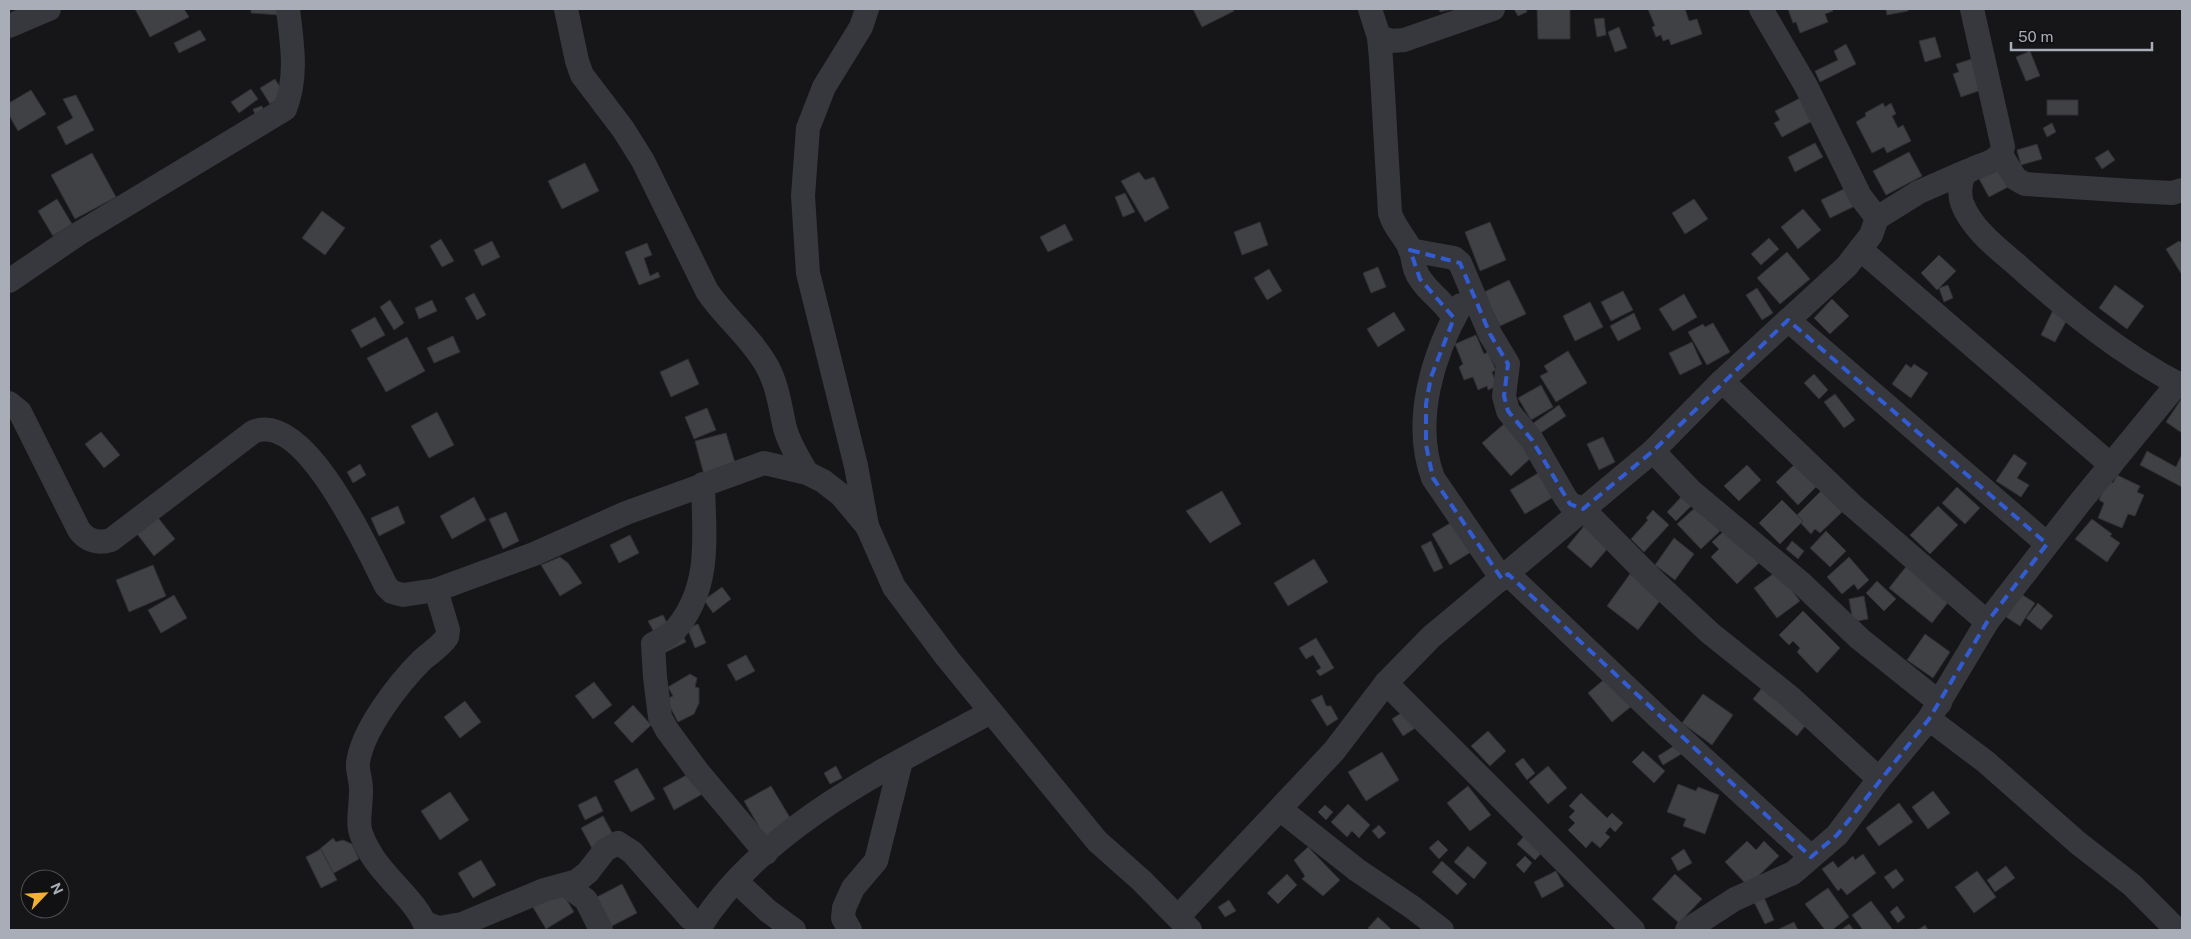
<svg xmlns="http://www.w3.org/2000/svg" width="2191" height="939" viewBox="0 0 2191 939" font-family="'Public Sans',sans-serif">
  <rect width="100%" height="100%" fill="#161618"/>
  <g fill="#404145" stroke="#303034">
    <polygon points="135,9 184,9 189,17 150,37"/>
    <polygon points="251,9 279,9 279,15 251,13"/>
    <polygon points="1193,9 1233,9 1234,11 1202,27"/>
    <polygon points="1439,9 1453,9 1440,12"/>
    <polygon points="1514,9 1526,9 1527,12 1518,16"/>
    <polygon points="1537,9 1570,9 1570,39 1538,39"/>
    <polygon points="1648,9 1685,9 1689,21 1697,19 1702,34 1671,45 1669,39 1663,41 1661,35 1656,37 1652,27 1655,26"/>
    <polygon points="1788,9 1832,9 1833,11 1825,14 1828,22 1800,33 1796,22 1793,23"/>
    <polygon points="1886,9 1908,9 1908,11 1887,15"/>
    <polygon points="1604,18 1606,35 1597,37 1594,19"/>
    <polygon points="1619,27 1627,48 1615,52 1608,32"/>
    <polygon points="200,30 206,40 179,53 174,43"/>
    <polygon points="1935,37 1941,57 1925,62 1919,41"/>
    <polygon points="1846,44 1856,64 1820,82 1815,71 1838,60 1834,51"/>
    <polygon points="2030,51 2040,76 2026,81 2016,57"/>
    <polygon points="1978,57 1987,88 1961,97 1953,74 1959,72 1956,64"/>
    <polygon points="275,79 285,95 270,104 260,88"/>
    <polygon points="251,89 258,99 239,113 231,102"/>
    <polygon points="31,90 46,114 18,131 9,115 9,103"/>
    <polygon points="76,95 94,130 66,145 57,127 73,118 63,99"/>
    <polygon points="1804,96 1816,119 1782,137 1774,123 1780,120 1775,111"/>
    <rect x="2047" y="100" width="31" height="15"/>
    <polygon points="1883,103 1885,107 1891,103 1896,114 1892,116 1898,128 1903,125 1911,141 1887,153 1884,147 1872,153 1856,122 1866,116 1865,113"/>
    <polygon points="262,106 266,116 257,119 253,109"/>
    <polygon points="2052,123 2056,132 2047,137 2043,128"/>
    <polygon points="1815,143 1823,157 1795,172 1788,157"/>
    <polygon points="2037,144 2042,159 2021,165 2017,150"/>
    <polygon points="2108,150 2115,160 2102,169 2095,158"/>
    <polygon points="1909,152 1922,176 1886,195 1873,171"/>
    <polygon points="92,153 116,197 75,219 51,175"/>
    <polygon points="585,163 599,191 562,209 548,181"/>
    <polygon points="1999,170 2008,187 1989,197 1978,177"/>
    <polygon points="1139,172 1145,180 1154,177 1169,208 1145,222 1121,181"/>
    <polygon points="1848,187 1857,205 1830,218 1821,200"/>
    <polygon points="1125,193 1135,212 1123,217 1115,197"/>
    <polygon points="57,199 72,224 53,236 38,211"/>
    <polygon points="1694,199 1708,219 1685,234 1672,213"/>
    <polygon points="1803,209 1821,230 1798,249 1781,227"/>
    <polygon points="322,211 345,228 325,255 302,238"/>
    <polygon points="1260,222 1268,245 1242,255 1234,232"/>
    <polygon points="1490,222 1506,260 1480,271 1465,232"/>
    <polygon points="1065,224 1073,240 1048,252 1040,237"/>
    <polygon points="1769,238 1779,249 1761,265 1751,254"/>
    <polygon points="441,239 454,261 442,267 430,246"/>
    <polygon points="492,241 500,257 482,266 474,250"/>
    <polygon points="2179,241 2182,243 2182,275 2166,249"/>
    <polygon points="647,243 652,255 644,258 650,276 658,272 660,277 639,285 625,252"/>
    <polygon points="1787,252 1810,279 1780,304 1757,278"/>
    <polygon points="1939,255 1956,271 1937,290 1921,273"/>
    <polygon points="1378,267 1386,287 1371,293 1363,273"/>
    <polygon points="1269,269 1282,291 1267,300 1254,278"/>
    <polygon points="1509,280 1526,314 1500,326 1493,312 1478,295"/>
    <polygon points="1948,285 1953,298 1944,302 1939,288"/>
    <polygon points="2115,285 2144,306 2127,329 2099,308"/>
    <polygon points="1757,288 1773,313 1762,320 1746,295"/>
    <polygon points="1623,291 1633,310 1611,321 1601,302"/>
    <polygon points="474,293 486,315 477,320 465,298"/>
    <polygon points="1684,294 1697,317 1673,331 1659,309"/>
    <polygon points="1832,299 1849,316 1830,334 1814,318"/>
    <polygon points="390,300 404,323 394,330 380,307"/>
    <polygon points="432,300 437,311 419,319 415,308"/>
    <polygon points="1590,302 1603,327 1575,341 1563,316"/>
    <polygon points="2054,308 2069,316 2055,342 2041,335"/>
    <polygon points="1394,312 1405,330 1378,347 1367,329"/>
    <polygon points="1634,313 1641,329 1618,341 1610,326"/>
    <polygon points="375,317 385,335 361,348 351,330"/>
    <polygon points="1713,323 1730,352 1707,365 1688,332 1703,324 1705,327"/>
    <polygon points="1476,335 1484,354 1488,352 1496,370 1492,372 1497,386 1488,390 1487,386 1478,390 1473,377 1464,380 1459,367 1463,364 1455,344"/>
    <polygon points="453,336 460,352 434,363 427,348"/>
    <polygon points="407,337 425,371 386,392 367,358"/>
    <polygon points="1692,342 1702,364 1680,375 1669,353"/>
    <polygon points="1568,351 1587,383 1556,402 1540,376 1548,372 1544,366"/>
    <polygon points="688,359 699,384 671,397 660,372"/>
    <polygon points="1906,364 1911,368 1914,364 1928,373 1911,398 1892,384"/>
    <polygon points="1814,374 1828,390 1819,399 1804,383"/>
    <polygon points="1541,385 1553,407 1531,420 1518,398"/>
    <polygon points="1835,394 1855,420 1844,428 1824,402"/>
    <polygon points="2182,398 2182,433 2166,422"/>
    <polygon points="1559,405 1566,416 1539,434 1532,424"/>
    <polygon points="707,408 716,430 694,439 685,417"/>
    <polygon points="437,412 454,445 429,458 411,426"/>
    <polygon points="1505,423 1533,456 1511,476 1482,443"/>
    <polygon points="101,432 120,455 104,468 85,444"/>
    <polygon points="726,433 736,466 704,475 695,441"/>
    <polygon points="1603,437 1615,462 1599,470 1587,444"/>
    <polygon points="2147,451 2176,467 2182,454 2182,487 2140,465"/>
    <polygon points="2014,454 2027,463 2017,478 2029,485 2021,497 1996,481"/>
    <polygon points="1797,462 1818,485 1798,505 1776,482"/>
    <polygon points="360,464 366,475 353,483 347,472"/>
    <polygon points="1747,465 1761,480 1739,501 1724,486"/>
    <polygon points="1540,472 1555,496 1525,514 1510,490"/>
    <polygon points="2117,475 2140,486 2137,492 2144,495 2135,516 2128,514 2122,528 2098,518 2104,503 2099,500 2107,480 2113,483"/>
    <polygon points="1957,487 1980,508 1965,524 1942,503"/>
    <polygon points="1222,491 1241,524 1210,543 1186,511"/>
    <polygon points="1821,491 1842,512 1820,533 1815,529 1811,534 1795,517"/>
    <polygon points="1684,494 1693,504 1676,521 1667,512"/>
    <polygon points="474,497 486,520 452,539 440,516"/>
    <polygon points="1782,500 1803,521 1780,544 1759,523"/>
    <polygon points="398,506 405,523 379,536 371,518"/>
    <polygon points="1697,506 1720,531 1701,549 1677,524"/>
    <polygon points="1938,506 1958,525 1930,554 1910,535"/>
    <polygon points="1653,510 1669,525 1644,552 1631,539 1648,520 1646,518"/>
    <polygon points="506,512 519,541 503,549 489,519"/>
    <polygon points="155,514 175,539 154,556 134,530"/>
    <polygon points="2092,519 2112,534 2110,536 2120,543 2107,562 2075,539"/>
    <polygon points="1452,522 1471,552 1450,565 1432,534"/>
    <polygon points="1584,526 1608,548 1591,568 1567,547"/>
    <polygon points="1725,530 1762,560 1737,584 1711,557 1719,549 1712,542"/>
    <polygon points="1826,531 1846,551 1830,567 1810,548"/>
    <polygon points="630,535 639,553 619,563 610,545"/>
    <polygon points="1674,538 1694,554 1675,580 1655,565"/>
    <polygon points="1431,541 1443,568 1434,572 1421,546"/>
    <polygon points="1792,541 1804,551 1798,559 1786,549"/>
    <polygon points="560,557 568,563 582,583 560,596 541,565"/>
    <polygon points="1849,557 1869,580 1858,590 1854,584 1842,594 1827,577"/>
    <polygon points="1314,559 1328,582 1288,606 1274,583"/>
    <polygon points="1909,563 1952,597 1932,623 1889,588"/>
    <polygon points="153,565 166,596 129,612 116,580"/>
    <polygon points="1777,571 1800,601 1777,618 1754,588"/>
    <polygon points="1630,574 1662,598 1638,630 1607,606"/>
    <polygon points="1877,581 1896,599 1884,611 1866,593"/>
    <polygon points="722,587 731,599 713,613 704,600"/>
    <polygon points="2021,594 2035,603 2020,626 2006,617"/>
    <polygon points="174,595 187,618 161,633 148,610"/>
    <polygon points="1864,596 1868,619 1853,622 1849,599"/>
    <polygon points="2038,603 2053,616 2041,630 2026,618"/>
    <polygon points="1803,611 1840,648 1817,673 1797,652 1800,648 1793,641 1789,645 1779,635"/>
    <polygon points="663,615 669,627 656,636 648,621"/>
    <polygon points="698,624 706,643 695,648 687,628"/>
    <polygon points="680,630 686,642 664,653 658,642"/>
    <polygon points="1925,634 1950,652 1933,678 1907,660"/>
    <polygon points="1316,638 1334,668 1320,676 1316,671 1321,668 1313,655 1306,659 1299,648"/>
    <polygon points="746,655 755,671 736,681 727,665"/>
    <polygon points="690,674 697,678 695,687 699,688 699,703 694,714 678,722 666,699 673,696 668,687"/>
    <polygon points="1608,676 1633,705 1612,722 1588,693"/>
    <polygon points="594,682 612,705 593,719 575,696"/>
    <polygon points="1765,684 1809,721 1797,736 1753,699"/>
    <polygon points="1703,694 1733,715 1712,745 1682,723"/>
    <polygon points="1322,695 1326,706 1331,706 1338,719 1327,726 1311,700"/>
    <polygon points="465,701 481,722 460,738 444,717"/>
    <polygon points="633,705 651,725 632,743 614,723"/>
    <polygon points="1409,708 1420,725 1403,736 1392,719"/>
    <polygon points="1488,731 1506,751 1490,766 1471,746"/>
    <polygon points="1677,744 1683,753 1663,765 1658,756"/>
    <polygon points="1643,751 1665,771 1654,783 1632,762"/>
    <polygon points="1382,752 1399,780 1366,801 1348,772"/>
    <polygon points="1523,758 1535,773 1527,780 1515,764"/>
    <polygon points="836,766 842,778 830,784 824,773"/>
    <polygon points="1548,766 1567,788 1548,804 1529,782"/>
    <polygon points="637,768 655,799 631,812 614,781"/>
    <polygon points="694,771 706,792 674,810 663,788"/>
    <polygon points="1678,784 1696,791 1698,787 1719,795 1705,834 1683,826 1686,819 1667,812"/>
    <polygon points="771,786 792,821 765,837 744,801"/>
    <polygon points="1468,786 1491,815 1470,831 1447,803"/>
    <polygon points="1933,791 1950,813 1928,829 1912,807"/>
    <polygon points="450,792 469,820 440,840 421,811"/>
    <polygon points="1581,793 1607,818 1612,813 1623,823 1615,832 1610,827 1605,833 1610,837 1600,848 1592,841 1586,848 1568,830 1575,823 1569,817 1575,811 1569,806"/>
    <polygon points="596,796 603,811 585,820 578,805"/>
    <polygon points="1899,803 1913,822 1879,846 1866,828"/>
    <polygon points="1348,804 1370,825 1359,838 1352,831 1347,837 1331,822"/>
    <polygon points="1325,805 1333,812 1326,820 1318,812"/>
    <polygon points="603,816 615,838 593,850 581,828"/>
    <polygon points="1379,825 1386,833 1379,839 1372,831"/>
    <polygon points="1528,832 1546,848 1535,860 1517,844"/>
    <polygon points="333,838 336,842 343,840 352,844 359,859 325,878 321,870 325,866 315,853"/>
    <polygon points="1438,840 1448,850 1439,859 1429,848"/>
    <polygon points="1747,841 1756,850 1764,841 1779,856 1748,886 1725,862"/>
    <polygon points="1468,846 1487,863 1474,879 1454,862"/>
    <polygon points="1308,847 1340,880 1323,896 1302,879 1305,876 1294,860"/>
    <polygon points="321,849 337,880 321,888 306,857"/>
    <polygon points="1684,849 1692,863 1678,871 1671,858"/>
    <polygon points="1863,854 1876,873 1847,895 1841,888 1838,891 1822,869 1833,861 1838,868 1853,856 1855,860"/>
    <polygon points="1525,856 1532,863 1524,873 1516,865"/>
    <polygon points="481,860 496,885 473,898 458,873"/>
    <polygon points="1442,861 1467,884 1457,895 1432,872"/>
    <polygon points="2006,866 2015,878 1995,892 1987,880"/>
    <polygon points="1896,869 1904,880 1893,889 1884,877"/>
    <polygon points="1556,871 1564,886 1542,898 1534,882"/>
    <polygon points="1977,871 1996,897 1974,913 1955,887"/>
    <polygon points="1287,874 1297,885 1278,904 1267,893"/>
    <polygon points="1675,874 1702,899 1679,923 1652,899"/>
    <polygon points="622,884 637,913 610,927 595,898"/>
    <polygon points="559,887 574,912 546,929 531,904"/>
    <polygon points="1828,888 1849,917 1832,930 1825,930 1805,904"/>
    <polygon points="1762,893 1774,920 1765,924 1752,898"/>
    <polygon points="1229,900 1236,911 1225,917 1218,907"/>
    <polygon points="1871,901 1893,930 1863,930 1852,915"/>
    <polygon points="1897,906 1905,917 1898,923 1890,912"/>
    <polygon points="1378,917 1392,930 1370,930 1368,928"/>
    <polygon points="1794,922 1798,930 1780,930 1779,929"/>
    <polygon points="1849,924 1854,930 1841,930"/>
    <polygon points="1925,925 1928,930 1918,930"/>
  </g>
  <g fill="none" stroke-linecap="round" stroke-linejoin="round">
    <g stroke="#37383d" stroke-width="24">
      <path d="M 566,9 L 577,61 L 582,75 L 623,129 L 643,161 L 707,291 C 725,318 750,336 767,366 C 778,386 780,407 785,428 C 789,444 799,459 807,473"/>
      <polyline points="867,9 861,27 824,87 808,128 803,196 808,273 856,466 867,526 894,587 948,659 1097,841 1142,881 1190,930"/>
      <path d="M 1370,9 L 1379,37 L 1381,59 L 1390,213 C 1395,230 1406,237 1411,251 C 1414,261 1413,270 1421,280 C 1431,295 1443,300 1454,318"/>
      <path d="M 1972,9 L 2003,147 C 1998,170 1963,161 1961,184 C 1960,189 1960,198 1962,203 C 1971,228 1997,248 2017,265 C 2068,311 2121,354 2182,386"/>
      <polyline points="9,26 49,9"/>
      <polyline points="1379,37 1391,41 1404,40 1493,9"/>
      <polyline points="2001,155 2016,179 2025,184 2133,191 2172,193 2182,190"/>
      <polyline points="1877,218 1919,192 1967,171"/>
      <polyline points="1860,249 2111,465"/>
      <polyline points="1410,250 1454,258 1460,263 1490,334 1508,364 1504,396 1508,411 1532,440 1565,497 1570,504 1583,509 1651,578 1710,633 1790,697 1879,779"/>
      <path d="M 9,281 L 78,234 L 285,109 C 298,76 292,43 288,9"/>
      <path d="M 1461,305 C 1433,354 1412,421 1433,478 L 1502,579"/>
      <polyline points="1788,320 2047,544"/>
      <polyline points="1722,381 1852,505 1987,622"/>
      <path d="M 9,403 L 20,412 L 79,530 C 87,541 98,544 111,540 L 253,432 C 305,410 368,550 386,586 L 392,592 L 403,595 L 436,590 L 534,554 L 626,513 L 764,463 L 807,473 L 823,481 L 841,495 L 867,526"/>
      <polyline points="1653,451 1691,491 1801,583 1860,639 1940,703"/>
      <path d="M 703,484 C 704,535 712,586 676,629 C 671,635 660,640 653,644 L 655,677 L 660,717 L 667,730 L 698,772 L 766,853"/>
      <polyline points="1508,574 1657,716 1811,857"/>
      <polyline points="1386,683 1633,930"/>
      <polyline points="1929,719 1986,762 2078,843 2132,885 2177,930"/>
      <polyline points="1281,810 1357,870 1412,907 1442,930"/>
      <polyline points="736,881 768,911 794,930"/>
      <polyline points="566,885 586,900 601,930"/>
      <polyline points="1178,917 1334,751 1386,683 1431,637 1653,451 1722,381 1847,266 1871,235 1877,218 1860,196 1806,86 1761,9"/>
      <polyline points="425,923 439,928 462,924 544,890 577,881 588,872 605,850 618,843 632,852 690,918 701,925"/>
      <path d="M 427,930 C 419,902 386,880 371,854 C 354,825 360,824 361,793 C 362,782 357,772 358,763 C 362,730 399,683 422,660 C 430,653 441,646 447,637 L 448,630 L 436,590"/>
      <path d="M 698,930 C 761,827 889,767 991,712"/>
      <polyline points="850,930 843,918 844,908 853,888 876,861 901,761"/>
      <polyline points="1687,930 1735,899 1793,873 1837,835 1879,779 1929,719 1987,622 2081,501 2178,383"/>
    </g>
  </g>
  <path fill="none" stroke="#325cd3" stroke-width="4" stroke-dasharray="10 6" stroke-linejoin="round" d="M 1410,250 L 1460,263 L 1490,334 L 1508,364 L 1504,396 L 1508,411 L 1532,440 L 1570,504 L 1583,509 L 1653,451 L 1788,320 L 2047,544 L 1987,622 L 1929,719 L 1837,835 L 1811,857 L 1508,574 L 1502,579 L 1433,478 L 1426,445 L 1426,404 L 1431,377 L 1454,318 L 1420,279 Z"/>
  <rect width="2191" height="939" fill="none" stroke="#a8adb8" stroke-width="20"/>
  <g transform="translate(45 894) rotate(65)"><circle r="24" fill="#111113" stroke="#4d4f55"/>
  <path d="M0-4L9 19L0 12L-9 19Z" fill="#f2b134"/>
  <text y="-8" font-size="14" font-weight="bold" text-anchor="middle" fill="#a8adb8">N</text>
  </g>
  <path d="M2011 42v8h141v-8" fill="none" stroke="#a8adb8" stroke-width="2.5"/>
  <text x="2018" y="42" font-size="15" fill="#a8adb8" stroke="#111113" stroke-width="4" paint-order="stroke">50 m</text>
</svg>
